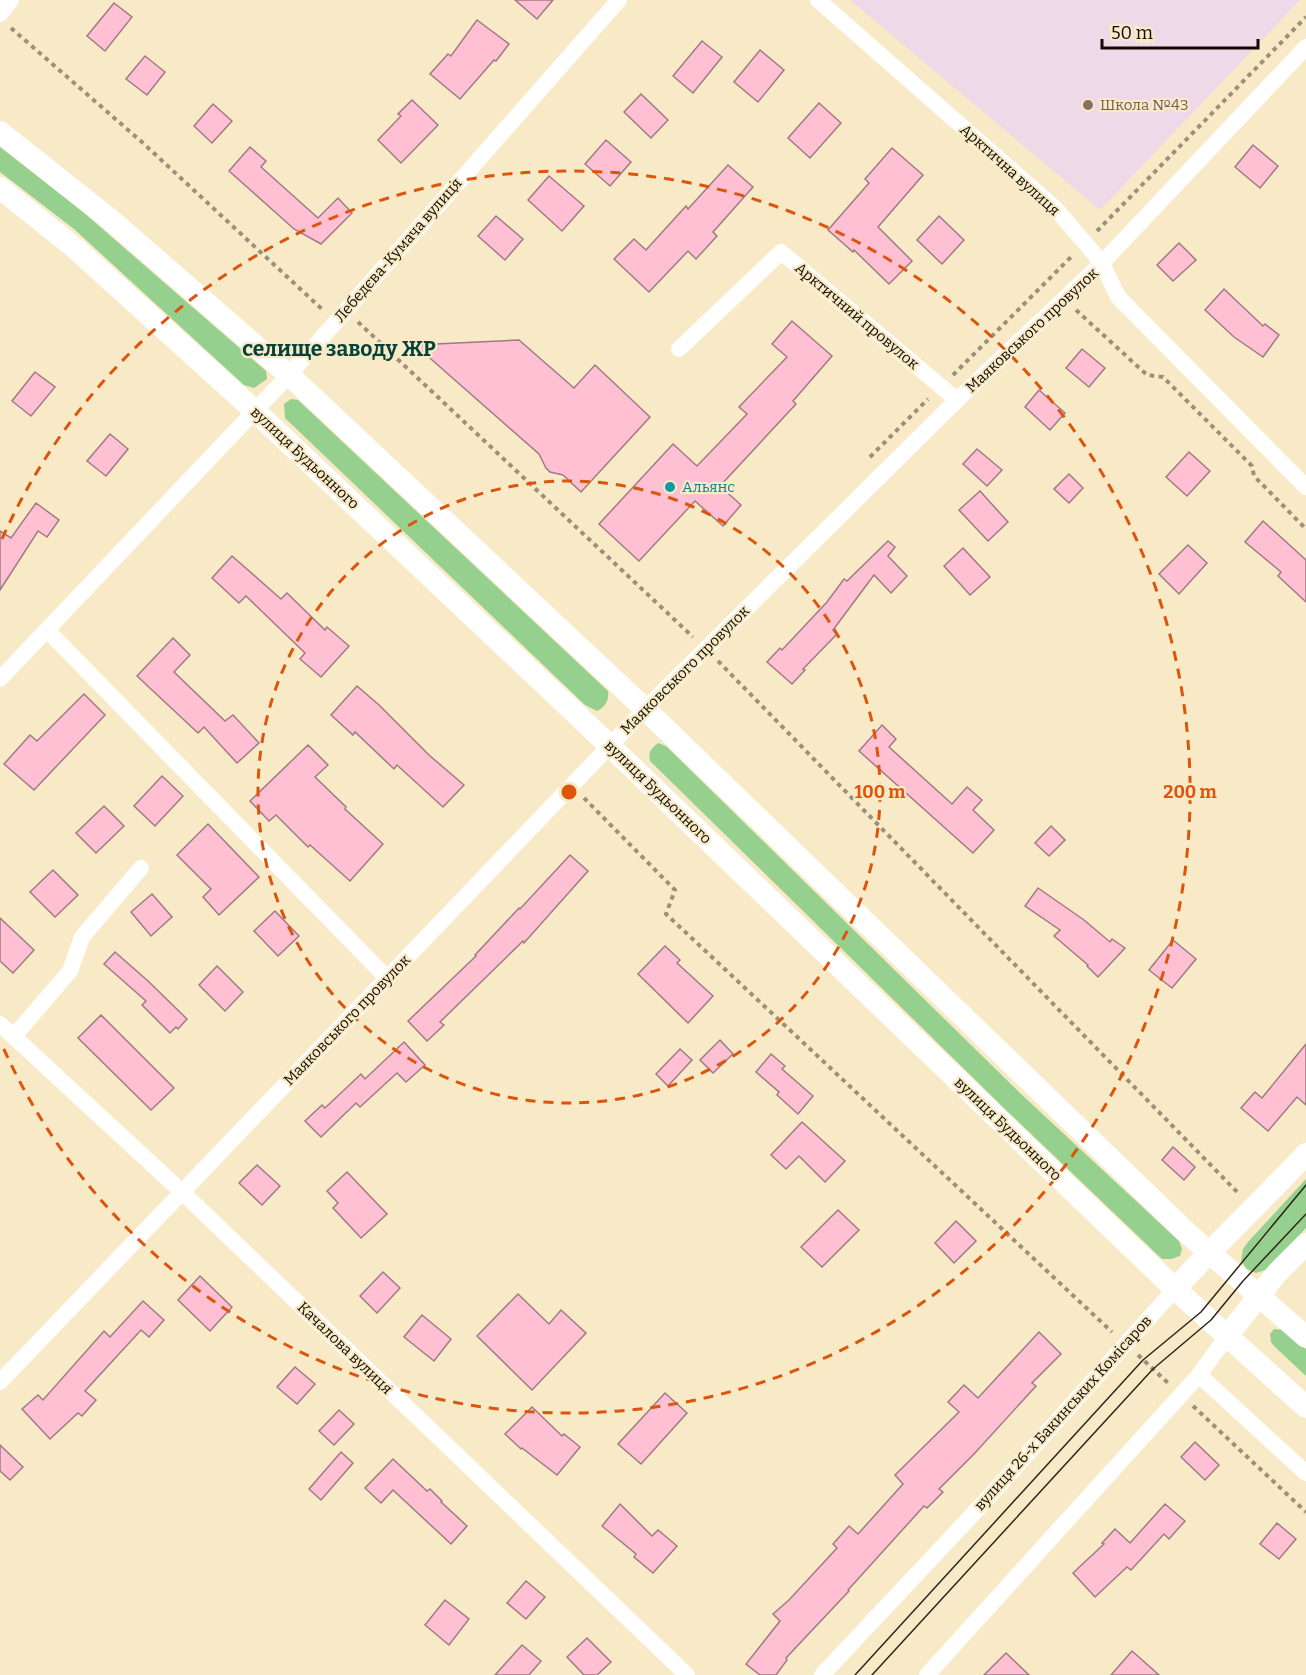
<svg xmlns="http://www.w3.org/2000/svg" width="1306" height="1675" viewBox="0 0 1306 1675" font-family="Bitter,serif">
  <rect width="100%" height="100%" fill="#f8e9c7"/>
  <polygon fill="#edd9e8" points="850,0 1300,0 1100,210"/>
  <g fill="#96d08e">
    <polygon points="0,147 83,212 266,371 267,379 254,388 244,385 74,229 0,172"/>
    <path d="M 291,399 L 298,400 L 608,691 C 609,700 606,706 597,711 L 585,705 L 285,418 L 284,404 Z"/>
    <path d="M 658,743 L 666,746 L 1021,1094 L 1179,1241 L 1182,1249 L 1180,1256 L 1171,1259 L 1162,1259 L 1007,1111 L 650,761 C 648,752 651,749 658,743 Z"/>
    <polygon points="1306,1179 1306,1228 1268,1269 1256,1273 1247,1269 1241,1261 1243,1249 1248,1242"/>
    <polygon points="1274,1329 1284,1330 1306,1349 1306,1376 1275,1347 1271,1342 1270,1334"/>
  </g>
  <g fill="#fec0d2" stroke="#9f7b85" stroke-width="1.5">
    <polygon points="515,0 553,0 537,19"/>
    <polygon points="114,3 132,17 105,51 87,36"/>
    <polygon points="477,20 509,44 496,61 494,60 460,99 430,74 448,54 451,56"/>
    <polygon points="702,41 722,57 693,93 673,76"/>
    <polygon points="760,50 784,70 758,102 734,82"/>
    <polygon points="145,56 165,72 147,95 126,79"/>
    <polygon points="641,94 668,120 651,138 624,112"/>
    <polygon points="412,100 438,125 401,163 378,140 401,116 398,114"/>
    <polygon points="819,103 841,123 810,158 788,138"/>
    <polygon points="213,104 232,121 212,143 194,126"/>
    <polygon points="606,140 631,162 610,186 585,164"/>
    <polygon points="1253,145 1278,166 1260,188 1235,167"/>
    <polygon points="250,147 266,161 261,167 318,218 338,198 352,213 321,244 294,229 229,171"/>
    <polygon points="892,148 923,175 878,227 912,261 889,284 854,250 853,252 828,230 869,183 865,179"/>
    <polygon points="728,165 753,187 713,232 717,236 696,259 688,251 649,292 614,259 634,239 646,250 686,206 688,209"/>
    <polygon points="549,176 584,206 562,231 528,200"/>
    <polygon points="496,216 523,239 505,260 478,236"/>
    <polygon points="939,216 964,240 942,264 917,240"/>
    <polygon points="1179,243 1196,260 1173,281 1157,265"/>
    <polygon points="1224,289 1263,326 1265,324 1279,335 1263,357 1234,337 1205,310"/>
    <polygon points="792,321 832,356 793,401 796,404 720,486 741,505 723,526 695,501 639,561 599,524 673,444 697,466 747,414 739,407 787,357 772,344"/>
    <polygon points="519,340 574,388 595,365 650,417 581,492 563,475 550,472 546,468 539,454 415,345"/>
    <polygon points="1082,349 1105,368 1089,387 1066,368"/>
    <polygon points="35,372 55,387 31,416 12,401"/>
    <polygon points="1039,390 1065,413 1050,430 1025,407"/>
    <polygon points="110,434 128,449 106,476 87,461"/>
    <polygon points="977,449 1002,470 987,486 963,464"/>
    <polygon points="1189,452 1210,471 1187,496 1166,477"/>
    <polygon points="1069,474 1083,488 1069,503 1054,489"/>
    <polygon points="980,491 1008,522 988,541 959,510"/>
    <polygon points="36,503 59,520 47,537 38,531 0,590 0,531 11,538"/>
    <polygon points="1263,521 1306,560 1306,602 1278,576 1281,572 1245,542"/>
    <polygon points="888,541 895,547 888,556 907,576 891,593 874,575 833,630 837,634 803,669 805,670 792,684 767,662 780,648 782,650 827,602 844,579 847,581"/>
    <polygon points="1188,545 1207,563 1179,594 1159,574"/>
    <polygon points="963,548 990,577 970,595 944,566"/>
    <polygon points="232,556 281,599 287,593 325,630 327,627 349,646 321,677 300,659 305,653 246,596 239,603 212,578"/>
    <polygon points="173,638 190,655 174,672 225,721 233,715 259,743 237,763 204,727 198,733 137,676"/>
    <polygon points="357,686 379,705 429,755 464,785 443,807 397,765 394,769 355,732 353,735 331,715"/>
    <polygon points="84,694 105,715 34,790 4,764 30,735 37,741"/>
    <polygon points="882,725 896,739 889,747 952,804 967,787 982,800 973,810 994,830 973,853 859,751"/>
    <polygon points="308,745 328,765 315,777 346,807 345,809 383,844 350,881 310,845 308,847 276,815 269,821 250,801"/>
    <polygon points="162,776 183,796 155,826 134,806"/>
    <polygon points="104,806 124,826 96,853 76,833"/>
    <polygon points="208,824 259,877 219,915 203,897 211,889 177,855"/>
    <polygon points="1051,826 1065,840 1049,856 1035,843"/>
    <polygon points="570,855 588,871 524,943 523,941 440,1022 444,1025 427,1041 408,1021 476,956 475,955 519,908 520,909"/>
    <polygon points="53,870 78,895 55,917 30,892"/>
    <polygon points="1038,888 1084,920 1110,942 1112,939 1125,948 1098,977 1087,966 1088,965 1054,936 1060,930 1025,906"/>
    <polygon points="152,894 172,917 151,936 131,912"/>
    <polygon points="275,911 299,936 278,956 254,931"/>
    <polygon points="0,918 34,950 13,973 0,961"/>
    <polygon points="1173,940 1196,959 1172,988 1149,970"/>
    <polygon points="665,946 680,960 677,963 713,996 688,1023 638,974"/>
    <polygon points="115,952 148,981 187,1019 178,1029 176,1027 170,1033 142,1005 146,1001 104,964"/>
    <polygon points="217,966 243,992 225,1011 199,985"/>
    <polygon points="101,1015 174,1088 151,1110 78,1038"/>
    <polygon points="720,1040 733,1054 713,1073 700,1060"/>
    <polygon points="404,1042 425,1065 406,1082 397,1073 360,1107 356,1103 321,1137 305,1121 322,1105 325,1108 361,1074 365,1079"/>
    <polygon points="1306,1044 1306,1105 1297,1097 1268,1131 1241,1108 1255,1092 1262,1098"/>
    <polygon points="680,1049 692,1060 668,1086 656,1074"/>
    <polygon points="771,1054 785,1066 782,1069 813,1096 798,1114 777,1095 779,1092 756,1072"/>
    <polygon points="802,1122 845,1161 825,1182 799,1156 786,1169 771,1155"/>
    <polygon points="1173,1147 1195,1167 1184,1180 1162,1160"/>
    <polygon points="257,1165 280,1186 262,1205 239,1183"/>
    <polygon points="347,1172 387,1214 361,1238 333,1208 338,1203 327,1191"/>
    <polygon points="838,1210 859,1230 822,1267 801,1247"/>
    <polygon points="956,1221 976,1241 954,1263 935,1243"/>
    <polygon points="383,1272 400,1288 377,1313 360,1296"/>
    <polygon points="200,1276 232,1307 210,1331 178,1300"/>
    <polygon points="518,1294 549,1324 561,1310 586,1333 532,1390 477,1336"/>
    <polygon points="143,1301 164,1320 149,1337 141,1330 85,1391 96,1400 82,1416 78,1413 50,1439 22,1409 38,1395 43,1400 104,1331 110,1337"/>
    <polygon points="422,1315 451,1339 434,1361 404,1337"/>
    <polygon points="1039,1332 1061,1354 1032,1383 1036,1386 974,1454 939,1489 943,1492 927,1508 924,1506 848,1590 849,1591 786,1658 787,1660 776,1675 760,1675 746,1664 780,1621 773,1614 789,1600 837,1548 833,1544 849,1526 858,1534 903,1484 895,1475 959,1412 948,1402 964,1385 978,1398"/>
    <polygon points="295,1367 315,1384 297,1404 277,1387"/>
    <polygon points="665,1393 687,1413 641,1464 618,1444"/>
    <polygon points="532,1407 562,1436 564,1434 580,1447 557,1475 522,1448 521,1449 505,1434"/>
    <polygon points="339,1410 354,1424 334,1445 319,1431"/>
    <polygon points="1195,1442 1219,1465 1205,1480 1181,1457"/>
    <polygon points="0,1445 23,1467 10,1480 0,1471"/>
    <polygon points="341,1452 353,1463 321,1500 309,1489"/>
    <polygon points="393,1459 427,1491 430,1489 442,1501 441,1502 467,1526 451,1544 393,1490 381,1503 365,1488"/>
    <polygon points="620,1504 652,1536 658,1530 677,1546 653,1573 634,1557 636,1554 602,1526"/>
    <polygon points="1165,1504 1185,1521 1169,1539 1164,1534 1131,1570 1127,1567 1095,1597 1073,1573 1104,1544 1102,1543 1115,1529 1130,1543"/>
    <polygon points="1277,1523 1296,1539 1279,1559 1260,1544"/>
    <polygon points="526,1581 545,1597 526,1619 507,1603"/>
    <polygon points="445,1600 469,1619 449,1645 425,1625"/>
    <polygon points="587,1638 611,1662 597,1675 584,1675 567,1657"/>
    <polygon points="522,1645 541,1661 529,1675 495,1675"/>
    <polygon points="1132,1651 1159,1675 1111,1675"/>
    <polygon points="1006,1653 1029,1675 984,1675"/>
  </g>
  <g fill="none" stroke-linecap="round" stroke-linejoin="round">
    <g stroke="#9b9078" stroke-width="4" stroke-dasharray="4.5 4.5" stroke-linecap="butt">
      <polyline points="11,28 143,143 324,311"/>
      <polyline points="1097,231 1306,17"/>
      <polyline points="1076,310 1147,375 1163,377 1252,466 1254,476 1306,529"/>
      <polyline points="358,322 693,637"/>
      <polyline points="953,375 1073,255"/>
      <polyline points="870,457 928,399"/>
      <polyline points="718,661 1239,1194"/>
      <polyline points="584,798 675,890 666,914 1112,1332"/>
      <polyline points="1138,1355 1168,1383"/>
      <polyline points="1193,1406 1306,1512"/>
    </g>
    <g stroke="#fff" stroke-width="16">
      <polyline points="818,0 1056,209 1102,263 1118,297 1306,487"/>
      <polyline points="0,14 11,0"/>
      <polyline points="679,349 781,252 957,400"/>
      <polyline points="48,631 387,978"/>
      <polyline points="0,679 289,375 619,0"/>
      <polyline points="0,1024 182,1192 687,1675"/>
      <polyline points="14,1036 70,971 82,937 141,868"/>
      <polyline points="1199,1375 1306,1473"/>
      <polyline points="0,1382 645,709 957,400 1102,263 1306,47"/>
      <polyline points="822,1675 989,1497 1175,1289"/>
      <polyline points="927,1675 1199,1375 1228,1335"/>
    </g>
    <g stroke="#fff" stroke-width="22">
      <polyline points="0,132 111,220 289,375 645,709 1186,1232 1306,1337"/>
      <polyline points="0,188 75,248 255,411 610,746 1175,1289 1306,1407"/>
      <path d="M 1175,1289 C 1217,1243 1263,1200 1306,1154"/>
      <polyline points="1228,1335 1277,1273 1306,1244"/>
    </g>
    <g stroke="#2e271b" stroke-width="1.5">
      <polyline points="855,1675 1143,1360 1201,1312 1306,1185"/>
      <polyline points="872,1675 1153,1369 1211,1320 1243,1281 1306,1214"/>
    </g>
  </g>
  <g fill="none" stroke="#dd550c" stroke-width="3" stroke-dasharray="10 8">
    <circle cx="569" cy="792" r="311"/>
    <path d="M2 539A621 621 0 1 1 2 1045"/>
  </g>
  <circle fill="#8d6e63" stroke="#f8e9c7" stroke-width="2" cx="1088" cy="105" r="6"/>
  <circle fill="#0f9aa8" stroke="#f8e9c7" stroke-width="2" cx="670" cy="487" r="6"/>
  <g text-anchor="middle" stroke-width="4.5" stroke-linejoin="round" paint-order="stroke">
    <g font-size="15" fill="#785e54" stroke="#f8e9c7" text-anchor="start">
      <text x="1100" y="110">Школа №43</text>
    </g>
    <g font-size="15" fill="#100b02" stroke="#f8e9c7">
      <text transform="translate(1010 170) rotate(42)" y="5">Арктична вулиця</text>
      <text transform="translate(398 250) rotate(-49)" y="5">Лебедєва-Кумача вулиця</text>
      <text transform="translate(857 316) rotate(40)" y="5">Арктичний провулок</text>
      <text transform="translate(1032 330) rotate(-43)" y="5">Маяковського провулок</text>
      <text transform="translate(305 458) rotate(43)" y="5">вулиця Будьонного</text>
      <text transform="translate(685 670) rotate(-45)" y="5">Маяковського провулок</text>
      <text transform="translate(658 792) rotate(44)" y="5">вулиця Будьонного</text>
      <text transform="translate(347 1020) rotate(-46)" y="5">Маяковського провулок</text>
      <text transform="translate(1008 1129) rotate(44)" y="5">вулиця Будьонного</text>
      <text transform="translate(345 1348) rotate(44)" y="5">Качалова вулиця</text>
      <text transform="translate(1063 1413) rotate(-48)" y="5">вулиця 26-х Бакинських Комісаров</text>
    </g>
    <g font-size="15" fill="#0d838f" stroke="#f8e9c7" text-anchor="start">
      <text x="682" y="492">Альянс</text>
    </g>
    <g font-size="21" font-weight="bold" fill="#064238" stroke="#f8e9c7">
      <text x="339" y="356">селище заводу ЖР</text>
    </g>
  </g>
  <circle cx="569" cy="792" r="9" fill="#dd550c" stroke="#f8e9c7" stroke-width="3"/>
  <g font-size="18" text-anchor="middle" font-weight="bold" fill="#dd550c" stroke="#f8e9c7" stroke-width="4.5" stroke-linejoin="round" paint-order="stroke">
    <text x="880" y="798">100 m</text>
    <text x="1190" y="798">200 m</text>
  </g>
  <path d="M1102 39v9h156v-9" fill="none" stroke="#100b02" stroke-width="3"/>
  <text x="1111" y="39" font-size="18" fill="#100b02" stroke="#f8e9c7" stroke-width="4.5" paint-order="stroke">50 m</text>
</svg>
